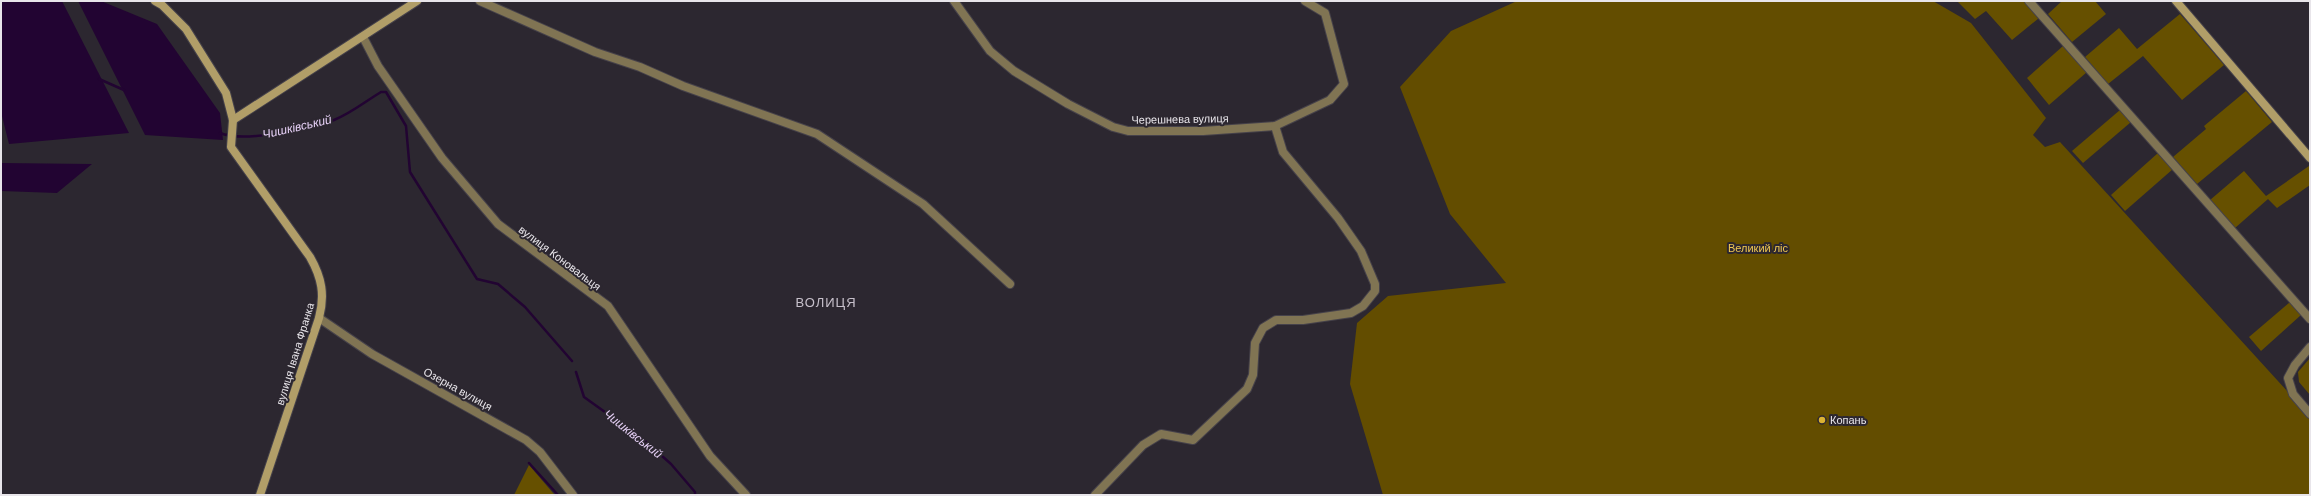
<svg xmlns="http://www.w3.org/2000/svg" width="2311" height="496" viewBox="0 0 2311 496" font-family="'DM Sans',sans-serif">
  <rect width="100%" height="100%" fill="#2c2730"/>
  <g fill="#665000">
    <polygon points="1957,1 2024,1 2039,18 2012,40 1986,11 1975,19"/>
    <polygon points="2062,1 2095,1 2106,14 2072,42 2048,14"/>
    <polygon points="2180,14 2224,65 2182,100 2143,56 2108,84 2085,57 2119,28 2137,49"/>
    <polygon points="2063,46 2087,72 2049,105 2027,78"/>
    <polygon points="2246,91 2272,122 2197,184 2173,157 2206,129 2204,126"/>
    <polygon points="2120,110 2131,122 2083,163 2072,151"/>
    <polygon points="2158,153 2173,169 2125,211 2111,195"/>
    <polygon points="2309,166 2310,185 2277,208 2268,199 2235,228 2210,200 2244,171 2266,196"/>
    <polygon points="2290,302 2301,315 2261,351 2249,337"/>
    <polygon points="2310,358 2310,395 2299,382 2298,372"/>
    <polygon points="529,465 553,493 555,495 514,495"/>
  </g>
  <polygon fill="#634d00" points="1517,1 1933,1 1971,23 2046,118 2033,135 2045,147 2060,142 2310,416 2310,495 1383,495 1350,384 1357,323 1388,296 1506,283 1450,214 1400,87 1451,31"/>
  <g fill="#220432">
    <polygon points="1,1 62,1 129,133 9,144 1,112"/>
    <polygon points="78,1 101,1 157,24 220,113 223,140 145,135"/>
    <polygon points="1,163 92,164 57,193 1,191"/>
  </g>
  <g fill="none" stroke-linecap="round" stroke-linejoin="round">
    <g stroke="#220432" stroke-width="2.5">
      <polyline points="99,79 124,90"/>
      <path d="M 220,133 C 243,143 309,129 334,120 C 350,114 366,101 381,92 L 386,92 L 406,126 L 410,172 L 477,279 L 498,284 L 525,307 L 572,361"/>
      <polyline points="576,372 584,397 644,440 671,464 695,492 695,495"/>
      <polyline points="529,463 558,495"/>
    </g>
    <g stroke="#46424a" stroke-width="10">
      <g id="street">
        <polyline points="480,1 595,52 640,67 683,86 817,134 923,204 1010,284"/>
        <polyline points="954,1 990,51 1014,71 1068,104 1113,127 1128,131 1203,131 1275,126 1330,100 1344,84 1325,13 1305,1"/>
        <polyline points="2029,1 2310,319"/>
        <polyline points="363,37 378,66 442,158 498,224 608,306 710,456 746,495"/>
        <polyline points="319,318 372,354 526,440 540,452 573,495"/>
        <polyline points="2310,347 2295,365 2288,378 2293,394 2310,414"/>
        <polyline points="1095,495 1143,445 1161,434 1193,440 1247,389 1253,375 1255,343 1263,328 1276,320 1303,320 1351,313 1363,306 1375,291 1375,284 1361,251 1338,218 1283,152 1275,126"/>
      </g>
    </g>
    <g stroke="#46424a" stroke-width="10">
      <g id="secondary">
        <path d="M 155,1 L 162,5 L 186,29 L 226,93 L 233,120 L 231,147 L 310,257 C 322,278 325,295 319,318 L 260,495"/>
        <polyline points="2176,1 2310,158"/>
        <polyline points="233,120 417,1"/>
      </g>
    </g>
    <use href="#street" stroke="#807453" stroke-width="8"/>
    <use href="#secondary" stroke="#b19e68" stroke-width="8"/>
  </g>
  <circle fill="#dbb233" stroke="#2c2730" stroke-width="1.5" cx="1822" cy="420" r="4"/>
  <g text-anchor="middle" stroke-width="4" stroke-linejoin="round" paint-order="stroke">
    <g font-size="11" fill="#e8e5ea" stroke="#2c2730">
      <text transform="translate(1180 119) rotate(-1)" y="4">Черешнева вулиця</text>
      <text transform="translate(560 258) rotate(37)" y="4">вулиця Коновальця</text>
      <text transform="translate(295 354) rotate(-73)" y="4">вулиця Івана Франка</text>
      <text transform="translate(458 389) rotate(29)" y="4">Озерна вулиця</text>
    </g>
    <g font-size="11" fill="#f0c853" stroke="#2c2730">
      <text x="1758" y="252">Великий ліс</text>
    </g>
    <g font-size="11" fill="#e8e5ea" stroke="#2c2730" text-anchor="start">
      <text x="1830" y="424">Копань</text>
    </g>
    <g font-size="12" font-style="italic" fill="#e7d1f7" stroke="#2c2730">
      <text transform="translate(297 127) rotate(-13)" y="4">Чишківський</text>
      <text transform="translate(633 434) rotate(38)" y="4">Чишківський</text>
    </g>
    <g font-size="13" letter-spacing="1" fill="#c7c0cb" stroke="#2c2730">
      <text x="826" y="307">ВОЛИЦЯ</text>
    </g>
  </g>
  <rect width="2311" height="496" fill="none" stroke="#e8e5ea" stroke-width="4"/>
</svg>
